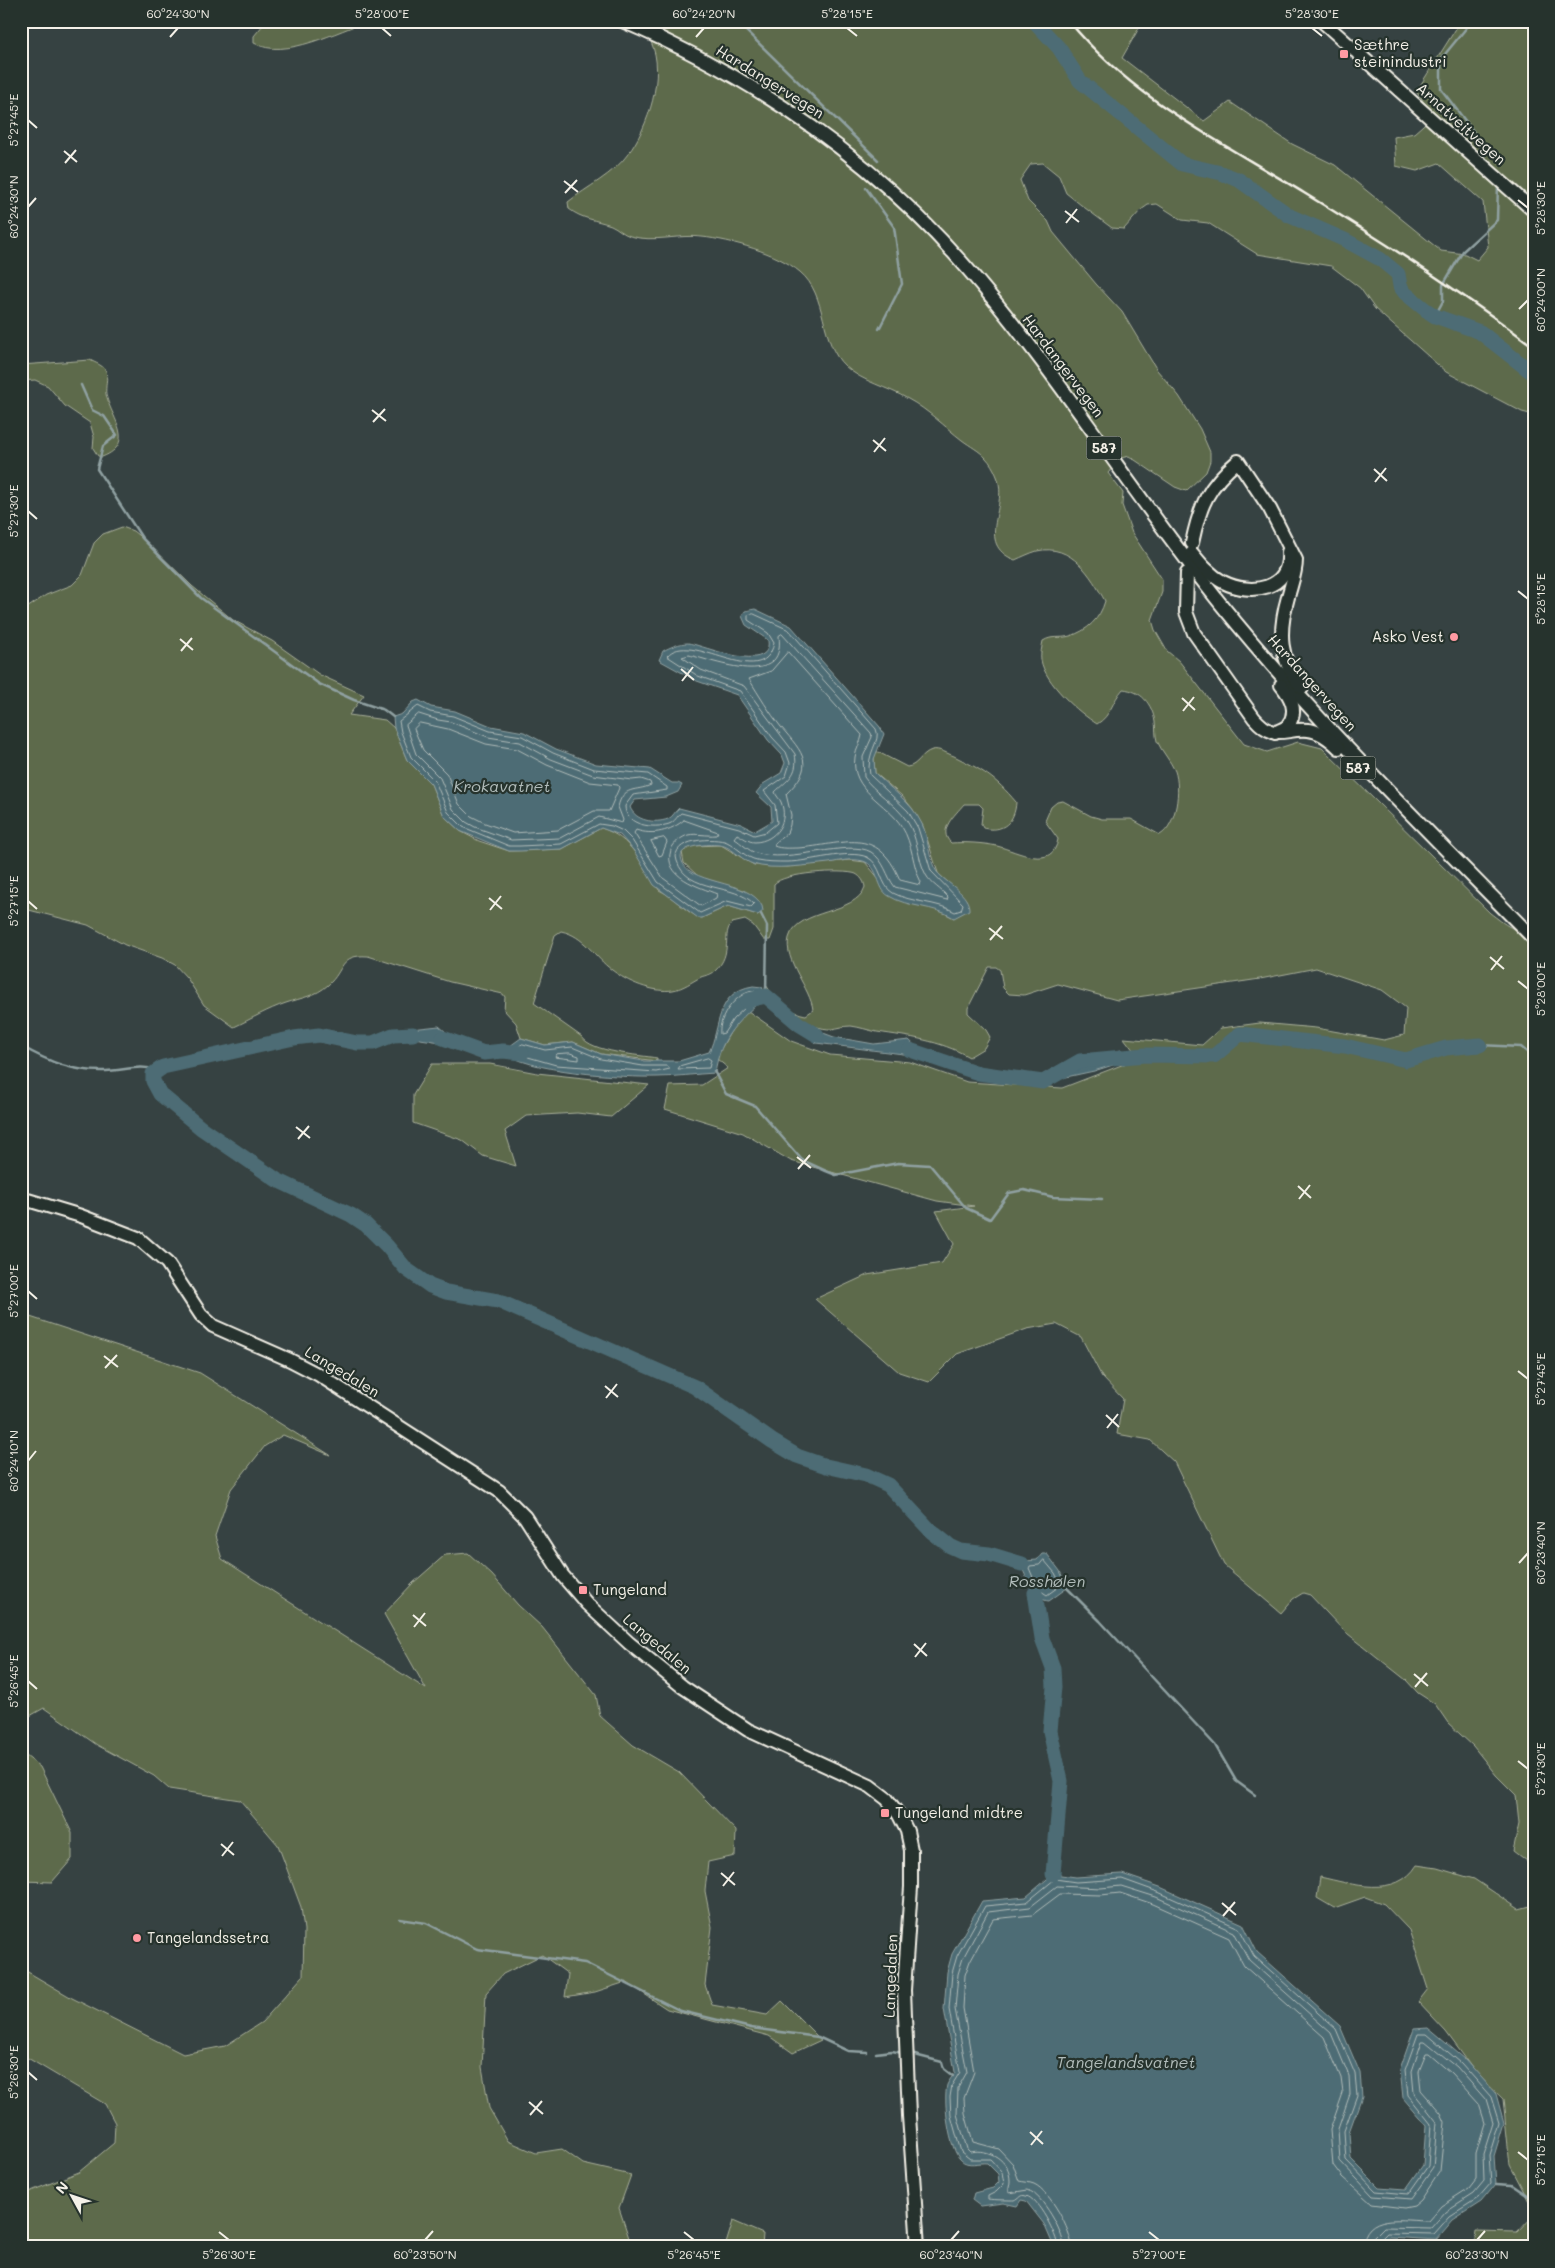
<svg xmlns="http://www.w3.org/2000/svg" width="1555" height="2268" viewBox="0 0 1555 2268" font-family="Mali,sans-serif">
  <rect width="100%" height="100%" fill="#364242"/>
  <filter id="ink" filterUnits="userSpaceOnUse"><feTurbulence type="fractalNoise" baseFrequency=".02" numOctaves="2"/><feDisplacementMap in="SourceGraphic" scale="10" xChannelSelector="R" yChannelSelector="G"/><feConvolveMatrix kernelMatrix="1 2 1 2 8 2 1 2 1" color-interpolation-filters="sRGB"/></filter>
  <g filter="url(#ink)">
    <g fill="#5d6b4c" stroke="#a8ae9a">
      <path d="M 271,21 L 369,21 C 338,30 285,61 254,43 L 254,36 L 263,25 Z"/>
      <path d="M 634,21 L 1143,21 L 1122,58 L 1204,121 L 1230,102 L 1292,144 L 1335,165 L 1441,251 L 1465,254 L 1477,260 L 1488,247 L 1483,202 L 1439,163 L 1417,171 L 1396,166 L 1394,137 L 1414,133 L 1431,118 L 1422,99 L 1416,92 L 1457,27 L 1451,21 L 1534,21 L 1534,415 L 1522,412 L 1446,372 L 1375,309 L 1360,288 L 1331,266 L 1257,254 L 1208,223 L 1182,220 L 1157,204 L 1148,205 L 1141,210 L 1124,229 L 1112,228 L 1081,205 L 1066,193 L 1059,176 L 1043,163 L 1031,164 L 1020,180 L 1028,201 L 1048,221 L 1053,232 L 1096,284 L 1122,312 L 1157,370 L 1179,396 L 1200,429 L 1210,452 L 1210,461 L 1206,472 L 1186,491 L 1175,487 L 1129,456 L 1121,458 L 1108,473 L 1123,493 L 1122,505 L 1132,533 L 1162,579 L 1162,592 L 1152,620 L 1155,630 L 1167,651 L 1179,661 L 1244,744 L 1267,752 L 1298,742 L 1322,748 L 1490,913 C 1505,924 1515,934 1534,931 L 1534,1867 L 1513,1851 L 1519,1824 L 1516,1795 L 1496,1775 L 1473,1746 L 1448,1723 L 1435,1704 L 1418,1693 L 1406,1680 L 1343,1630 L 1310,1595 L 1303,1593 L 1293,1599 L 1281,1613 L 1224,1565 L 1174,1462 L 1150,1440 L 1117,1434 L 1123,1399 L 1102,1377 L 1081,1337 L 1056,1324 L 1027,1329 L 957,1354 L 929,1382 L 899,1372 L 815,1299 L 867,1275 L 942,1263 L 954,1244 L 936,1211 L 974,1206 L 937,1201 L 791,1161 L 743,1133 L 665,1109 L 670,1086 L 702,1085 L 728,1068 L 717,1059 L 718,1054 L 736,1022 L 748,1011 L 791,1041 L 830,1055 L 910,1062 L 967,1082 L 1062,1088 L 1145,1056 L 1134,1051 L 1124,1038 L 1202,1045 L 1221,1028 L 1260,1023 L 1316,1028 L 1384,1040 L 1404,1035 L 1406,1008 L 1382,990 L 1316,968 L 1260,979 L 1117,1000 L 1058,984 L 1024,995 L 1009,994 L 1003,988 L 1000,970 L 996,967 L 989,967 L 968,1008 L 968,1013 L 986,1030 L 990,1037 L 984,1048 L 969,1057 C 939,1040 910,1037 877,1032 C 868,1030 859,1027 851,1026 C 844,1026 838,1028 832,1029 C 810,1030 775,1008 765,989 L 766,985 C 774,998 790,1013 806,1015 L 813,1010 C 811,989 783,960 789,938 C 797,908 856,915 865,887 C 864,881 861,877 856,874 C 843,869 783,873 774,884 L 774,929 L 770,940 L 764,940 L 753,925 L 745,920 L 732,923 C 721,934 734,953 715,971 C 711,975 706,975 701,977 C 691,982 684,988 673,990 C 653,993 627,982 612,970 C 594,957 585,936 561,931 L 555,935 L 534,1003 L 582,1037 C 591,1052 639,1055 657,1058 L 657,1061 L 601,1054 L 573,1042 L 545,1045 L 521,1038 L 516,1023 L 504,1010 L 505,997 L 503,994 L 450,982 L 368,956 C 339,954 345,970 328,985 C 316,996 301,998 286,1003 C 268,1009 251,1019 234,1027 L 204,1005 L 187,978 L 175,965 L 162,958 L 125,945 L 88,925 L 21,908 L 21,612 L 46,595 L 72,585 L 82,575 L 94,543 L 103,534 L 122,527 L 133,531 L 149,544 L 192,586 L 233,620 L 272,641 L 320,675 L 364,695 L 349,715 L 385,720 L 394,728 L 407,760 L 431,784 L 444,816 L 460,831 L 479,841 L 509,851 L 562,849 L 601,828 C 631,837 643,865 659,890 C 675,897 685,913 702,918 L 728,906 L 758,915 L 744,890 L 699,877 L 684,863 L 682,852 L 692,846 L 721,845 L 754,865 L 787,867 L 849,860 L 865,862 L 896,899 L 936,909 L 954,918 L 967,901 L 938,873 L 923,826 L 912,808 L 902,796 L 875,773 L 874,759 L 876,751 L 907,767 C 918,766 921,753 932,750 C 939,748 948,754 954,756 C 982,770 995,777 1016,802 C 1015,822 1003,833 983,828 L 981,824 L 983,808 L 979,804 L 964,804 C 955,815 937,830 951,843 C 965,842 983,843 997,846 C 1017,851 1053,872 1058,839 L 1045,821 L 1051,807 L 1057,802 L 1063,801 L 1091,816 L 1102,819 L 1131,819 L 1160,835 C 1177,825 1181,789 1175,771 C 1170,760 1162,752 1157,741 C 1155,734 1156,728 1155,722 C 1152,703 1141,691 1123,689 C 1112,701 1111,716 1097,724 C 1078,712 1045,683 1041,660 C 1040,655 1042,646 1043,641 C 1053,635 1059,639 1070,636 C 1087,631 1100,619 1105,601 C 1091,576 1072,543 1037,551 C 1030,553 1022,557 1015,560 C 973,543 1011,506 996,474 C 994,469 990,462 986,458 C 980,451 970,446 962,440 C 945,427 927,409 908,399 C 888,387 862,382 845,366 C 819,342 828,295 800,272 C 778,253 731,240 702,237 C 678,234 654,243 630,236 C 623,234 618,228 611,225 C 596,220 582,219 569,209 L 568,202 C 587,187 614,174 628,154 C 648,128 666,74 651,42 C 648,34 640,27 634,21 Z"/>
      <path d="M 90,360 C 95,363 103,365 106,371 C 108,378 105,387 106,394 C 110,417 138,443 102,457 L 98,456 L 93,448 L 94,437 L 90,423 L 65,406 L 48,386 L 35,380 L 21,381 L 21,365 Z"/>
      <polygon points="432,1064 490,1064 537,1073 649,1085 611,1117 577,1113 526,1116 505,1131 516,1166 483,1156 462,1140 413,1123 413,1095"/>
      <polygon points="21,1314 200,1373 330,1455 283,1435 265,1446 231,1489 215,1536 222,1559 426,1689 384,1614 413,1583 445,1555 468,1553 492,1575 518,1605 542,1627 596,1695 600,1716 633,1745 679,1772 736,1831 735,1856 708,1862 705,1891 712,1927 705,1985 712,2005 767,2015 782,2001 821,2040 793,2053 769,2036 667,2009 626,1982 595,1992 565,1997 568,1974 542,1955 503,1974 486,1993 482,2067 489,2108 508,2141 536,2153 562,2149 583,2164 631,2175 619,2208 632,2247 21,2247 21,2195 79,2172 114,2143 115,2123 105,2104 21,2054 21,1968 72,1998 183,2054 225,2046 262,2022 303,1976 304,1930 301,1907 278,1845 240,1800 169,1789 154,1776 97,1745 44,1708 21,1721"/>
      <polygon points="21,1752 40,1767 72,1833 72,1859 52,1882 21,1881"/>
      <path d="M 1417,1865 L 1437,1868 L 1474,1879 L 1519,1909 L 1534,1905 L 1534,2211 L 1510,2165 L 1503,2099 L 1478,2075 L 1446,2032 L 1418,2002 L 1428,1989 L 1409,1930 L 1384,1904 L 1365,1897 L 1334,1908 L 1317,1898 L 1320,1877 C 1352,1884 1396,1899 1417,1865 Z"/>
      <polygon points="1534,2214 1534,2247 1474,2247 1476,2231 1517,2232"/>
      <polygon points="733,2221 763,2234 762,2247 725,2247"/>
    </g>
    <g fill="#4d6c74" stroke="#90a1a2">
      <path d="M 755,609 L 791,626 L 880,727 L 884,734 L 874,759 L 875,773 C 891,790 911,801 922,824 C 929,838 928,860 937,872 C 946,883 970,894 969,910 L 954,918 C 934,905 908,908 889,896 C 876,889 880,866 863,861 C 852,858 840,861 829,863 C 809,865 772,871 753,864 C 743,861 735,850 724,846 C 716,843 680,844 681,857 C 684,886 749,878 762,906 L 763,911 L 758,915 L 728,906 L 702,918 L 698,918 L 654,885 L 634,851 L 620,835 L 601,828 L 562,849 L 521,851 L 509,851 L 460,831 L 444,816 L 431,784 L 407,760 L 394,728 L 393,717 L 402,714 L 413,702 L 418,700 L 431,707 L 455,711 L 491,726 L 524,732 L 556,749 L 596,764 L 650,769 L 672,783 L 678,783 L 682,785 L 678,792 L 666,797 L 635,800 L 630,807 C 635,821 655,824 668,819 C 673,817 675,811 679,808 L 741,824 L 755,831 L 772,821 L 771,807 L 756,793 L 763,784 L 781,773 L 785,763 L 782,755 L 768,740 L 737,695 L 697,681 L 659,660 L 663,651 C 670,647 680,643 688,643 C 703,645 773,676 768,640 L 746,625 L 742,616 L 745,611 Z"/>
      <path d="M 753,986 L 762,987 L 766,996 C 740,1019 720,1036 715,1073 C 695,1074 676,1077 657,1077 C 625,1078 524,1072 503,1051 L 521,1038 L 545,1045 L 573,1042 L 601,1054 L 644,1061 L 679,1061 L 709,1052 C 721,1028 715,992 753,986 Z"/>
      <polygon points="799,1024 834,1037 874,1044 909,1040 927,1057 816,1043"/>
      <polygon points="439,1026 461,1045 393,1035 402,1030"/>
      <path d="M 1121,1050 L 1145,1055 L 1094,1071 L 1043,1082 C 1065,1064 1094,1056 1121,1050 Z"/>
      <path d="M 1042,1554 L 1047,1554 L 1060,1571 L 1067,1588 L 1049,1601 C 1034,1600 1028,1580 1022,1568 L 1025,1561 L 1037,1560 Z"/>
      <path d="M 1053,1874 L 1076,1877 L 1122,1874 L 1160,1887 L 1243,1924 L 1257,1952 L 1340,2026 L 1360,2073 L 1362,2096 L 1349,2132 L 1351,2159 L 1379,2187 L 1406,2189 L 1423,2165 L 1426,2125 L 1403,2098 L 1400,2069 L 1414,2029 L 1428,2028 L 1465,2059 L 1496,2094 L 1504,2123 L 1494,2156 L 1496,2184 L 1481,2202 L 1453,2220 L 1436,2240 L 1388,2237 L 1380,2247 L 1054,2247 L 1044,2224 L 1026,2201 L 1021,2200 L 1017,2206 L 1003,2203 L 980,2206 L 972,2200 L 974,2193 L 993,2188 L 999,2182 L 998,2174 L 987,2163 C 979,2162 968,2167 961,2160 C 949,2150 943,2101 947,2085 C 949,2080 953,2076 955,2072 L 944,2009 L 947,1972 L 952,1954 L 982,1901 L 1026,1897 Z"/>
    </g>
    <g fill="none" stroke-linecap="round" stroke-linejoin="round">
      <g stroke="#b1bcba" stroke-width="1">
        <path d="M 754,614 L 789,630 L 876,729 C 882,741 865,753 870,775 L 908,811 L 918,828 L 931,871 L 963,904 L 961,910 L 955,912 C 936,901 912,903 893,893 C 880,886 882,864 867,857 C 847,849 810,862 787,862 C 778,862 766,862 757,860 C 746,858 737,847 727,842 C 716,837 669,838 677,861 C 687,893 735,883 754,904 L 751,907 L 727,901 L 700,913 L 658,882 L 632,840 L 623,831 L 612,826 L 599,824 L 561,844 L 520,846 L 509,846 L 463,827 L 448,812 L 435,781 L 411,757 L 401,732 L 399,721 L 418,706 L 430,712 L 453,716 L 490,731 L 522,736 L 553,753 L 594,769 L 648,774 L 667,787 L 667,790 L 633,795 L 625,806 C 625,826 654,829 669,824 C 675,822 677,816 681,813 L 739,828 L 754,835 L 766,832 L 777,823 L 775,805 L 764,791 L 786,776 L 790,763 L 786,752 L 772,737 L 740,691 L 698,676 L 667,656 C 690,628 763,694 774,643 L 768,633 L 748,620 L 748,615 Z"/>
        <path d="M 782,634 L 871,733 L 872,737 L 863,757 L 864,777 C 873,791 895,803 907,821 C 918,837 917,858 926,875 C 931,884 941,889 948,897 L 947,900 L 895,887 C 886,876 885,861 871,852 C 849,839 788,864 756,853 C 749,851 741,843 734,838 L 737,834 C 743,837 748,842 755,842 C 776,841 789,821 781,802 C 780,799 776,796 775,792 C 787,780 799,775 795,754 L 744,686 L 701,670 L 682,657 L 689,655 C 715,661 786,690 779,636 Z"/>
        <path d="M 788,652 L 862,735 C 861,742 856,749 855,757 C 850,791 887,802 902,827 C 913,844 912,865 921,882 L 920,885 L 900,880 C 877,824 844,845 798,848 C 790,848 781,849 774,846 L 775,843 L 787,833 L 790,825 L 791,815 L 786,794 C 816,765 804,754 781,727 C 769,712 759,695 749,679 L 771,671 Z"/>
        <path d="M 419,714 L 438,720 L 451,722 L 488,737 L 520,742 L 551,759 L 593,775 L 632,780 L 641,779 L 650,782 L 651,785 C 636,792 623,785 618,807 L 623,820 L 622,823 L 599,817 L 560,838 L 511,840 L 475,827 L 466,822 L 453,809 L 440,778 L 416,754 L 406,725 Z"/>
        <polygon points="420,723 448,729 486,744 517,749 547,765 590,782 618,785 619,788 609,811 594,811 558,830 513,833 485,823 471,816 459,804 447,774 423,750 414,729"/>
        <path d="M 684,820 L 718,832 L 716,835 C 707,836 697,833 688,835 C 682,837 673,843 671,850 C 662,877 700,887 717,894 L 716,898 L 701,906 L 663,878 L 634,833 L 636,830 C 653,836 671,831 684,820 Z"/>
        <polygon points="664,838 667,842 662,855 659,856 651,841"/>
        <path d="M 753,991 L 758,992 L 759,995 L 733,1019 L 724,1033 L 720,1034 C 718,1017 736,993 753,991 Z"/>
        <polygon points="523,1044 545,1050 572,1047 601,1059 643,1066 668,1066 670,1069 656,1072 556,1065 514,1053 514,1049"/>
        <polygon points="570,1053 579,1056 579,1060 555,1057 557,1054"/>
        <polygon points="708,1058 711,1060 709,1068 678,1069 680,1066"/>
        <polygon points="1044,1560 1055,1573 1061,1585 1047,1595 1038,1589 1029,1568 1030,1566 1039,1565"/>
        <path d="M 1058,2247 C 1057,2235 1038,2198 1026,2196 C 1020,2194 1020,2198 1015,2200 C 1014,2200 992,2200 988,2199 L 988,2196 L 996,2192 L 1004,2184 L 1002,2172 L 990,2159 L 970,2159 L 961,2152 L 951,2116 L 950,2097 L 952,2085 L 960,2072 L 949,2009 L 952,1973 L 957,1956 L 985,1906 L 1027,1902 L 1055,1879 L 1076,1882 L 1122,1879 L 1158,1892 L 1239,1928 L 1254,1956 L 1336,2029 L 1355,2074 L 1357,2095 L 1344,2131 L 1346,2160 L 1376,2191 L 1408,2194 L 1428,2166 L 1431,2124 L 1408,2095 L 1405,2070 L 1418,2034 L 1427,2034 L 1461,2063 L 1491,2097 L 1499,2123 L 1489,2156 L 1491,2183 L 1478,2198 L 1450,2216 L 1434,2234 L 1387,2233 L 1378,2242 L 1376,2247"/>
        <path d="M 1064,2247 C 1063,2231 1043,2196 1028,2190 L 1009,2193 C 1008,2188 1010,2186 1010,2181 C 1010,2160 989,2148 970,2152 L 967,2149 L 957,2114 L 958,2088 L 967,2072 L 955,2009 L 958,1974 L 963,1958 L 988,1912 L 1030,1907 L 1057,1886 L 1101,1888 L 1121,1886 L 1156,1897 L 1234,1932 L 1249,1960 L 1331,2033 L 1349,2076 L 1350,2094 L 1338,2129 L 1340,2161 L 1373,2196 L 1411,2199 L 1433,2168 L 1437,2122 L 1414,2093 L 1412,2071 L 1422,2041 L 1425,2041 L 1457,2067 L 1486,2100 L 1493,2123 L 1483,2155 L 1484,2181 L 1474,2193 L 1446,2211 L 1431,2228 L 1384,2227 L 1373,2238 L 1370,2247"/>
        <path d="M 1072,2247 C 1071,2230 1050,2191 1034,2184 C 1029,2182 1023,2182 1019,2181 L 1013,2164 L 999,2149 L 973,2142 L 965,2113 L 964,2098 L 974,2072 L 963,2008 L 965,1975 L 970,1961 L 993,1919 L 1032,1915 L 1060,1894 L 1101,1895 L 1120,1893 L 1153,1904 L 1229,1938 L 1244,1966 L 1324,2037 L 1341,2078 L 1343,2093 L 1330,2130 L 1333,2165 L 1342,2177 L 1372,2204 L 1404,2208 L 1414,2206 L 1421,2200 L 1440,2171 L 1445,2122 L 1441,2113 L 1421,2090 L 1419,2071 L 1426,2054 L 1429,2054 L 1451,2073 L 1479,2104 L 1485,2123 L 1476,2153 L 1476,2179 L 1469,2188 L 1441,2206 L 1428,2221 C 1404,2221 1364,2211 1363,2247"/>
      </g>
      <g stroke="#90a1a2" stroke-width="2.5">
        <polyline points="736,21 878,160"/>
        <polyline points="1472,21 1441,59 1441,89 1473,131 1487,162"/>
        <polyline points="866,188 894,227 902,284 879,329"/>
        <polyline points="1435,316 1443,301 1443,285 1463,251 1497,220 1498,185"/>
        <polyline points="81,385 92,410 104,416 117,435 103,446 97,469 142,538 201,598 319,684 354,700 384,710 393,717"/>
        <polyline points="761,914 767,926 766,996"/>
        <polyline points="1480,1045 1521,1047 1534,1058"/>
        <path d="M 21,1046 C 49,1062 73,1072 106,1071 C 122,1071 141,1064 156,1070"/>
        <polyline points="714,1071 726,1094 755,1106 802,1160 826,1171 836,1175 898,1163 930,1165 966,1208 990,1219 1009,1193 1024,1190 1053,1197 1102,1199"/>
        <polyline points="1067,1588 1100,1621 1215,1745 1236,1781 1255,1795"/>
        <polyline points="400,1919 426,1923 477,1949 585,1963 681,2011 751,2028 818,2037 848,2051 867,2052"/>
        <polyline points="876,2053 892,2051 902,2053"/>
        <polyline points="911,2054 942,2062 944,2069 953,2076"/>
        <polyline points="1496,2184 1512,2185 1534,2200"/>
      </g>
      <g stroke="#4d6c74" stroke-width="15">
        <polyline points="1034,21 1059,48 1080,81 1182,164 1221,173 1239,180 1290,216 1345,240 1380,259 1398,274 1400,286 1405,293 1426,310 1435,316 1480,332 1534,374"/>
        <polyline points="747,1002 749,1000 766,996 799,1024 817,1035"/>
        <polyline points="413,1034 393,1035 373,1043 357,1043 319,1035 294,1038 163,1067 153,1074 153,1081 160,1094 201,1128 277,1180 351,1215 366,1225 387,1246 406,1269 430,1286 446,1292 498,1301 695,1387 772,1441 797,1456 826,1466 866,1475 888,1485 931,1531 950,1546 961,1551 989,1554 1022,1564"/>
        <polyline points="443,1038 484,1053 503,1051 522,1053"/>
        <polyline points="910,1050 978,1073 1043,1082 1080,1061 1145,1055 1214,1056 1240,1034 1345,1046 1406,1060 1446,1048 1480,1045"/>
        <polyline points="1035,1593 1042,1638 1053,1668 1054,1687 1050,1731 1061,1781 1053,1874"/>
      </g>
      <g stroke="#f4f1e8" stroke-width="16">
        <g id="major">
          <path d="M 622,21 C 754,77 872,159 966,267 C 1060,375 1134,497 1224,608 C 1319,725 1428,831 1534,939"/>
          <polyline points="1322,21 1534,211"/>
          <path d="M 1192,543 C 1200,505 1208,486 1238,461 L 1270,509 L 1296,560 C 1296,573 1291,585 1288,597 C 1278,632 1279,660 1302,688"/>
          <path d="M 1192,553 C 1201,564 1210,575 1223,582 C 1251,596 1291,590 1288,552"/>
          <path d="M 1187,573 L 1186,612 L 1194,633 L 1254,718 C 1275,742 1283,728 1308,730 C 1320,731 1331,740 1339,748"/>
          <path d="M 1275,733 C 1279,730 1285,729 1288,725 C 1299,711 1290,696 1281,685"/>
          <polyline points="21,1198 81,1216 138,1238 167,1263 201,1315 213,1326 290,1360 319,1375 499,1491 525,1517 563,1576 587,1604 629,1643 683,1687 748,1730 870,1786 887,1799 899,1815 907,1831 911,1850 911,1887 904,1990 909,2116 918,2247"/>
        </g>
      </g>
      <use href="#major" stroke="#26332d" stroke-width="12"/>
      <path stroke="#f4f1e8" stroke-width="2.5" d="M 1069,21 C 1131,98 1221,142 1304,193 C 1383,241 1460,291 1534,347"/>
    </g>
  </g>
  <path fill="none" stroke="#f4f1e8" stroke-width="2" d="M 382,28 L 391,36M 847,28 L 857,36M 1312,28 L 1322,36M 170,37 L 178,28M 696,37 L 704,28M 28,120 L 37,128M 64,151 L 77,162M 65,163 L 76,150M 564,181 L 578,192M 565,193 L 577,180M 1518,200 L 1528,208M 28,207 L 36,198M 1065,211 L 1079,222M 1066,223 L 1077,209M 1519,309 L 1528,300M 372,410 L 386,421M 373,422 L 385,409M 873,440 L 886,451M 874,452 L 885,438M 1374,469 L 1387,481M 1375,482 L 1386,468M 28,511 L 37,519M 1518,591 L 1528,599M 180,639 L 193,650M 181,651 L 192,638M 681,669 L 694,680M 682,681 L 693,667M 1182,698 L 1195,710M 1183,711 L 1194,697M 489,898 L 502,909M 28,901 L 37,909M 490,910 L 501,896M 989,928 L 1003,939M 990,940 L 1002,926M 1490,957 L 1504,969M 1491,970 L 1502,956M 1518,981 L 1528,989M 296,1127 L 310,1138M 298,1139 L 309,1126M 797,1157 L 811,1168M 798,1169 L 810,1155M 1298,1186 L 1311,1198M 1299,1199 L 1310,1185M 28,1291 L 37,1299M 104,1356 L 118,1367M 105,1368 L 117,1355M 1518,1371 L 1528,1379M 605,1386 L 618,1397M 606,1398 L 617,1384M 1106,1415 L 1119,1427M 1107,1428 L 1118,1414M 28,1461 L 36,1451M 1519,1563 L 1528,1553M 413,1615 L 426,1626M 414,1627 L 425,1613M 914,1644 L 927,1656M 915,1657 L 926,1643M 1414,1674 L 1428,1686M 28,1681 L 37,1689M 1415,1687 L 1427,1673M 1518,1761 L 1528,1769M 221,1844 L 234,1855M 222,1856 L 233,1842M 721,1873 L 735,1885M 723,1886 L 734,1872M 1222,1903 L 1236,1915M 1223,1916 L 1235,1902M 28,2072 L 37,2080M 529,2102 L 543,2114M 530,2115 L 542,2101M 1030,2132 L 1043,2144M 1031,2145 L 1042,2131M 1518,2152 L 1528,2160M 219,2232 L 229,2240M 684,2232 L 694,2240M 1149,2232 L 1159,2240M 425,2240 L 433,2231M 951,2240 L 959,2231M 1477,2240 L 1485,2231"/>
  <g fill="#ff9aa2" stroke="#26332d" stroke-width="2">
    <rect x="1339" y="49" width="10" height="10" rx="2.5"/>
    <circle cx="1454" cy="637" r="5"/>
    <rect x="578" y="1585" width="10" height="10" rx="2.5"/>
    <rect x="880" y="1808" width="10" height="10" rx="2.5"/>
    <circle cx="137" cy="1938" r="5"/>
  </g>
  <g text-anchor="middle" stroke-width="4.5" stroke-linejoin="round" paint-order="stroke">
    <g fill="#26332d" stroke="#b6b8b0" stroke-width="1">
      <rect x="1086.5" y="436.5" width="35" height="23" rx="4"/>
      <rect x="1340.5" y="756.5" width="35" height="23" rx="4"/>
    </g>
    <g font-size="14" font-weight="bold" fill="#f4f1e8">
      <text x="1104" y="453">587</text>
      <text x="1358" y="773">587</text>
    </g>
    <g font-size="15" fill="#f4f1e8" stroke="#26332d" text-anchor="start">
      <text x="1354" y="50">Sæthre<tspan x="1354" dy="17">steinindustri</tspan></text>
      <text x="1444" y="642" text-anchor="end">Asko Vest</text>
      <text x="593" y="1595">Tungeland</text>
      <text x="895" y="1818">Tungeland midtre</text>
      <text x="147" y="1943">Tangelandssetra</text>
    </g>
    <g font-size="15" fill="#f4f1e8" stroke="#26332d">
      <text transform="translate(770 82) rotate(32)" y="5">Hardangervegen</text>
      <text transform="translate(1461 124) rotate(42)" y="5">Arnatveitvegen</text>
      <text transform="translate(1063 366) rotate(53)" y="5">Hardangervegen</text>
      <text transform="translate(1312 683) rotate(48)" y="5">Hardangervegen</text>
      <text transform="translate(342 1372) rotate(31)" y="5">Langedalen</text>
      <text transform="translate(657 1644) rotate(40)" y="5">Langedalen</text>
      <text transform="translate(891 1976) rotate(-88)" y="5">Langedalen</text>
    </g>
    <g font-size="16" font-style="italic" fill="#b1bcba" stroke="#26332d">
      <text x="502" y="792">Krokavatnet</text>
      <text x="1047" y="1587">Rosshølen</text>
      <text x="1126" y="2068">Tangelandsvatnet</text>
    </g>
  </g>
  <rect width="1555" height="2268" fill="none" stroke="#26332d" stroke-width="55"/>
  <g transform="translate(72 2196) rotate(310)" stroke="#26332d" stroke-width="4" paint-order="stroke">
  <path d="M0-4L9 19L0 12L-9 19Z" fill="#f4f1e8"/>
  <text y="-8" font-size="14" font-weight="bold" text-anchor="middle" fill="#f4f1e8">N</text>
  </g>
  <rect x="28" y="28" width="1500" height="2212" fill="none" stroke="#f4f1e8" stroke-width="2"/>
  <g font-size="12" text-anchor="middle" fill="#f4f1e8">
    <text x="178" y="18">60°24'30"N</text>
    <text x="382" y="18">5°28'00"E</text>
    <text x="704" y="18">60°24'20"N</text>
    <text x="847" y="18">5°28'15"E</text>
    <text x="1312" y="18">5°28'30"E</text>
    <text transform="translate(14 120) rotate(-90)" y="4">5°27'45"E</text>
    <text transform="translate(14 207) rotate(-90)" y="4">60°24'30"N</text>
    <text transform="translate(1541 208) rotate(-90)" y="4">5°28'30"E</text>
    <text transform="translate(1541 300) rotate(-90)" y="4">60°24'00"N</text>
    <text transform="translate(14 511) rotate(-90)" y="4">5°27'30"E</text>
    <text transform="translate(1541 599) rotate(-90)" y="4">5°28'15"E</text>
    <text transform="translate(14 901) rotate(-90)" y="4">5°27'15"E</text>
    <text transform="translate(1541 989) rotate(-90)" y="4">5°28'00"E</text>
    <text transform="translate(14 1291) rotate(-90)" y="4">5°27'00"E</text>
    <text transform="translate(1541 1379) rotate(-90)" y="4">5°27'45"E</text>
    <text transform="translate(14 1461) rotate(-90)" y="4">60°24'10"N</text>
    <text transform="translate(1541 1553) rotate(-90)" y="4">60°23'40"N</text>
    <text transform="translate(14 1681) rotate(-90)" y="4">5°26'45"E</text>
    <text transform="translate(1541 1769) rotate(-90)" y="4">5°27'30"E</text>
    <text transform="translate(14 2072) rotate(-90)" y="4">5°26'30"E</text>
    <text transform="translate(1541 2160) rotate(-90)" y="4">5°27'15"E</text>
    <text x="229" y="2259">5°26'30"E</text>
    <text x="425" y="2259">60°23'50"N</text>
    <text x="694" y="2259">5°26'45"E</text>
    <text x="951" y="2259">60°23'40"N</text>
    <text x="1159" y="2259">5°27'00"E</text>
    <text x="1477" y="2259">60°23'30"N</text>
  </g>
</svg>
